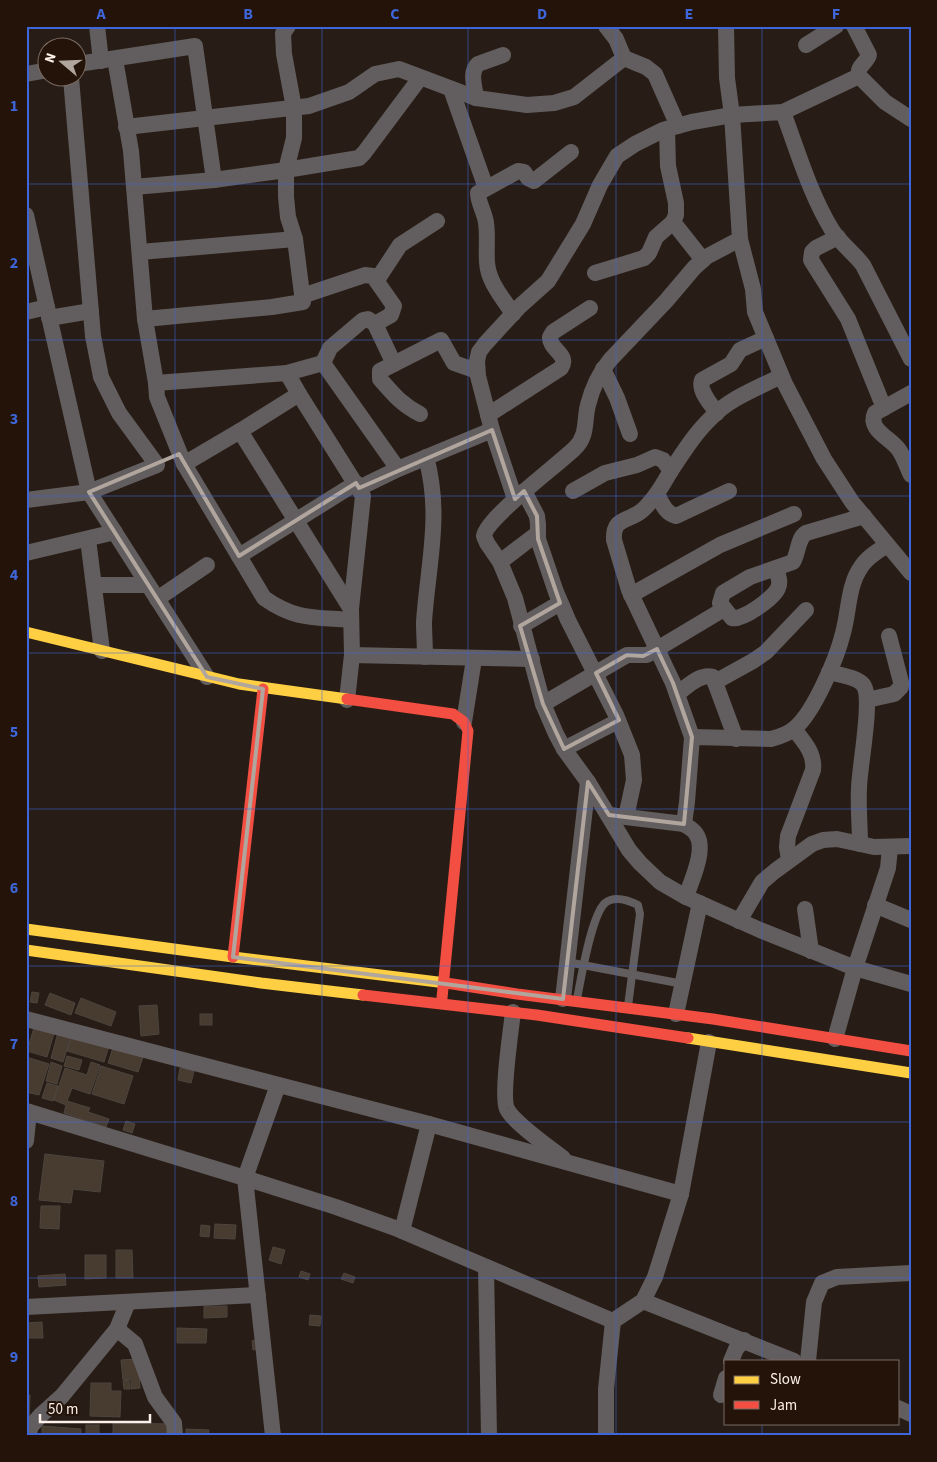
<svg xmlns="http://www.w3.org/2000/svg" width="937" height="1462" viewBox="0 0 937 1462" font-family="'Source Sans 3',sans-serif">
  <rect width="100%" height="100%" fill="#271d16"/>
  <g fill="#483b30" stroke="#4d453f">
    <polygon points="32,992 39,993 37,1003 30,1002"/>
    <polygon points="50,993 75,1003 71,1015 45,1005"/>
    <polygon points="81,998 116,1012 111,1026 75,1013"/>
    <polygon points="157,1005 159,1034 141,1036 139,1006"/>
    <rect x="200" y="1014" width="12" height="11"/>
    <polygon points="35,1024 55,1030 47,1057 27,1051"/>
    <polygon points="59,1029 72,1033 63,1062 51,1058"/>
    <polygon points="73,1032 110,1043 104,1062 67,1051"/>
    <polygon points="114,1045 144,1054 138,1072 108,1063"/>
    <polygon points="67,1056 82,1060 79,1070 64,1066"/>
    <polygon points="26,1057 49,1064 39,1095 26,1092"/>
    <polygon points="51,1062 62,1066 57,1084 46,1081"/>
    <polygon points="91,1062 100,1065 90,1094 72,1088 67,1101 90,1108 88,1112 109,1119 106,1127 64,1113 66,1105 54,1100 65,1068 87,1075"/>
    <polygon points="101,1066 133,1076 124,1104 92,1094"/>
    <polygon points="180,1068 194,1071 191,1083 178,1080"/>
    <polygon points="47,1083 58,1086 53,1101 42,1098"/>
    <polygon points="126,1121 135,1124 132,1133 123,1130"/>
    <polygon points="45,1154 104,1161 100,1192 73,1189 71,1203 39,1200"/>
    <polygon points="41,1206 60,1206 59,1229 40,1228"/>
    <polygon points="215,1224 236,1225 235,1239 214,1238"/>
    <polygon points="201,1225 210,1226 209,1237 200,1236"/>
    <polygon points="273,1247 285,1250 281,1264 269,1260"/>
    <polygon points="116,1250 132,1250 133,1278 116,1278"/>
    <polygon points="85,1255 106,1255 106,1278 85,1279"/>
    <polygon points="301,1271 310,1274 308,1280 299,1277"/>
    <polygon points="344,1273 355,1277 353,1283 341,1279"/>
    <polygon points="65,1274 66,1285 39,1287 38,1276"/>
    <polygon points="204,1306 227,1306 227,1317 204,1318"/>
    <polygon points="310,1315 321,1316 320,1326 309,1325"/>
    <polygon points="42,1322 43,1338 26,1338 26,1323"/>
    <polygon points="177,1328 207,1329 206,1343 177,1343"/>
    <polygon points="260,1339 261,1348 253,1350 252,1341"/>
    <polygon points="138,1359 140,1388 131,1389 131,1379 123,1380 121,1360"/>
    <polygon points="129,1380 130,1389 124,1389 123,1381"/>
    <polygon points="91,1383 111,1383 111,1391 121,1391 120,1417 90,1416"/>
    <polygon points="26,1395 30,1395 29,1421 26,1421"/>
    <polygon points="113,1423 173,1424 173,1436 113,1436"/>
    <rect x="86" y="1425" width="13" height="11"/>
    <polygon points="42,1426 81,1429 81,1436 42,1436"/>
    <polygon points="186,1429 209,1430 208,1436 186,1436"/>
  </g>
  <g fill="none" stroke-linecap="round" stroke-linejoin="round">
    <g stroke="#625d5e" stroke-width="8">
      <polyline points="567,962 683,984"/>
      <path d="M 577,999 C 581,979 591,916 605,903 C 615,895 628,900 638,905 L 640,914 L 628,1006"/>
    </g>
    <g stroke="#625d5e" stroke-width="16">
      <polyline points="97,26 101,61"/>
      <polyline points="606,26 616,39 624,58"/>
      <polyline points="726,26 727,78 732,115 740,239 753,289 755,312 785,384 824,459 852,502 911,573"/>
      <path d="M 854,26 L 869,55 C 866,64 857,65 859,76 L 885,102 L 911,119"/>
      <polyline points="806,45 836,26"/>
      <polyline points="624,58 646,67 655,74 678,126"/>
      <polyline points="115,59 131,151 145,319 156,383 287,373 299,394"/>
      <polyline points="78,64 195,46 214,180"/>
      <polyline points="26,74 48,70"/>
      <polyline points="451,89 486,188"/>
      <path d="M 476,98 C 475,87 469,72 478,64 L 503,55"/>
      <polyline points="783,112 859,76"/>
      <polyline points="126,127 309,106 349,92 375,74 399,69 476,98 527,105 554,103 574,97 624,58"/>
      <polyline points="134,187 214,180 286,170 359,158 364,153 420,78"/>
      <polyline points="26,215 89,492 157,465 119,413 101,377 93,336 71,78"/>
      <polyline points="673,222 703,260"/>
      <polyline points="838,237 816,248 812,252 811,260 848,319 884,408"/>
      <path d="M 740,239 L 706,257 L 694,268 L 666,301 L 610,360 C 600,372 592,389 588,405 C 584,419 588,436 575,448 C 559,464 486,518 484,536 L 487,543 L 500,562 L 515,598 L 543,704 L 556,734 L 564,749 L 588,782 L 629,850 L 640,863 L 660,882 L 686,897 L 760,930 L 855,968 L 911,984"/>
      <polyline points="140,252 295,239"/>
      <polyline points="595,273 644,258 649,253 656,237 673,222 676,215 676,203 668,166 667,129"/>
      <polyline points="377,280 400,245 437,221"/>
      <polyline points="302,296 365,275 373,276 394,306 391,315 375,324"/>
      <polyline points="26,312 47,307"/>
      <path d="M 513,314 C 503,298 488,282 487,262 C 486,249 488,236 486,223 C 485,213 478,203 478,193 L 518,171 L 524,172 L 528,178 L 534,181 L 571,152"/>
      <polyline points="49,318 91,311"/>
      <polyline points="145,319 272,307 303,302 295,239 288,217 286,197 286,170 294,138 294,108 284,54 283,33 288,26"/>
      <polyline points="323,363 330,348 363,320 368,319 375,324 394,364"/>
      <polyline points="603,369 617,398 630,434"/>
      <polyline points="287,373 323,363 398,469"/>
      <polyline points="156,383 157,397 184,464"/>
      <path d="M 911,393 L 875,413 C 867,430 891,438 899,450 C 904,457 907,467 911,475"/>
      <path d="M 717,413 C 711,404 698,391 702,380 L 731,364 L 740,350 L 766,338"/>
      <path d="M 420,414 C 401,404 393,394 380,379 L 380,371 L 441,340 L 454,363 L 477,371"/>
      <path d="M 488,415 L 561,368 C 570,354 549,350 550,337 L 553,332 L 590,308"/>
      <polyline points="240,431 351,609"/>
      <polyline points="359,488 398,469 492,430"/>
      <polyline points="524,491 537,516 538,524 538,539 556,592 568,620 616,715 632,755 634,780 626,817"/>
      <polyline points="573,491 605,473 637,465 655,457 663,460 671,471"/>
      <path d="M 657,494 C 662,503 665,513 676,516 L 729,491"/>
      <path d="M 515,499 L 492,430 L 478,376 L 477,361 L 479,352 L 485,344 L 519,307 L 548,281 L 583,224 L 600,185 L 617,156 L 635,144 L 663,130 L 692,122 L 732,115 L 783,112 C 798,152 810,194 832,230 C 840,243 854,253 863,265 L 911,359"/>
      <polyline points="26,500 89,492 207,677"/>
      <polyline points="88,539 102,651"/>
      <polyline points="26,553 115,532"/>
      <polyline points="239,556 356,483"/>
      <polyline points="500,562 538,533"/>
      <path d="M 776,569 C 778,575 781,582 778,588 C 774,598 742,621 732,618 L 720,603 L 723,593 L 750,577 L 793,562 C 799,552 797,539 806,533 L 864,516"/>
      <polyline points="94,585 148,585"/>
      <polyline points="631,595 720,545 794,514"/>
      <polyline points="157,599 207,565"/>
      <polyline points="521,626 560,603"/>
      <polyline points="352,655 532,659"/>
      <path d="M 425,657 C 425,645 424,633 424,622 C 428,563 442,515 426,457"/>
      <path d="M 829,672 C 838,675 859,677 864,686 C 873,701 859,768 859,789 C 858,807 860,826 860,844"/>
      <polyline points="715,682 753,661 766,652 806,610"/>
      <path d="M 677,694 C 687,687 700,673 713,677 L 736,739"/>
      <path d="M 347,700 L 352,655 L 351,609 L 363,496 L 299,394 L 240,431 L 184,464 L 264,598 C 295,620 314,617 350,620"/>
      <polyline points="867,700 894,694 901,687 901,682 889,636"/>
      <polyline points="543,704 627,655 647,655 724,609"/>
      <polyline points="464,722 474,659"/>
      <path d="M 692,737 L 771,739 C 779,737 788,734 795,728 C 814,712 837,658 843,633 C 849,612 848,585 861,567 C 867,557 878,551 887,545"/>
      <polyline points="564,749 618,721"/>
      <path d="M 609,815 L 684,824 L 687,802 L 692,737 L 673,683 L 629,590 L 614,540 C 613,520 623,522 637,514 C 643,511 647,506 651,501 C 660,491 665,480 672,469 C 684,451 696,432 712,417 C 730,398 758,388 781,376"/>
      <path d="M 684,824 C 688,827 694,830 696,834 C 707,849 691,881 686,897"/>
      <path d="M 789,860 L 787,847 L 788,836 L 813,770 C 815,753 804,742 794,729"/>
      <polyline points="875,905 911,920"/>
      <polyline points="805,909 811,951"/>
      <polyline points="739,921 762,882 775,871 812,844 823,840 837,839 874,847 911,846"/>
      <polyline points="563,999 588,782"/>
      <path d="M 513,1012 C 511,1030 501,1096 507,1109 C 514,1123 549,1147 563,1158"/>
      <polyline points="676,1014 700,903"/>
      <polyline points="26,1019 429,1124 681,1194"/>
      <polyline points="835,1039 855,968 888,868 890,848"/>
      <polyline points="26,1111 245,1178 336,1207 395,1228 613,1321 606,1389 606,1436"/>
      <polyline points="26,1141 29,1112"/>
      <polyline points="402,1231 429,1124"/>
      <polyline points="486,1267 489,1436"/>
      <polyline points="643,1301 794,1361"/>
      <polyline points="26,1307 258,1295"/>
      <polyline points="613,1321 643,1301 655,1277 681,1194 709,1042"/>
      <polyline points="117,1329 135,1344 155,1397 174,1423 175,1436"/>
      <polyline points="731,1361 736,1349 744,1340"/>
      <polyline points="808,1361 814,1302 822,1283 837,1277 911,1273"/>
      <polyline points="721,1395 726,1378"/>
      <polyline points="898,1408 911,1414"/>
      <polyline points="28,1436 31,1426 41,1415 62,1396 117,1329 128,1302"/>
      <polyline points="273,1436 245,1178 278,1085"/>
    </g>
    <g stroke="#ffcf43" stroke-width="11">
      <polyline points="26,632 239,684 347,699"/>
      <polyline points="26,929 233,957 446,983"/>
      <polyline points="26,950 261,983 363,995"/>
      <polyline points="688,1038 911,1073"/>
    </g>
    <g stroke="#f24e42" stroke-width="11">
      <polyline points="347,699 453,714 464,722 468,731 442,998"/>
      <polyline points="233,957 263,689"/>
      <polyline points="446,983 517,994 713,1019 911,1051"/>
      <polyline points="363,995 537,1015 688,1038"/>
    </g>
  </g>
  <path fill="none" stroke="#b1a69e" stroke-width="4" stroke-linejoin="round" d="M 492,430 L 515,499 L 524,491 L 537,516 L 538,539 L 560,603 L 520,626 L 543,704 L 564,749 L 619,720 L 596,673 L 627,655 L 643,656 L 657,649 L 673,683 L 692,737 L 684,824 L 609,815 L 588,782 L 563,999 L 233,957 L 263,689 L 207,677 L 89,492 L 179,454 L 239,556 L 356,483 L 359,488 Z"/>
  <path fill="none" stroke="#3e66da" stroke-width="1" stroke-opacity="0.55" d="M 175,26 L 175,1436M 322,26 L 322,1436M 468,26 L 468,1436M 616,26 L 616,1436M 762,26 L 762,1361M 26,184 L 911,184M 26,340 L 911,340M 26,496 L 911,496M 26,653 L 911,653M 26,809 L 911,809M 26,966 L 911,966M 26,1122 L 911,1122M 26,1278 L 911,1278M 762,1423 L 762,1436"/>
  <rect width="937" height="1462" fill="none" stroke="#231308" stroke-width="55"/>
  <rect x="724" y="1360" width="175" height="65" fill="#231308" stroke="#7a6b62"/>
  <rect x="734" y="1376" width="25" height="8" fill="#ffcf43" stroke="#7a6b62"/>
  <text x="770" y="1384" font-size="15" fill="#fcf0e8">Slow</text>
  <rect x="734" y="1401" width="25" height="8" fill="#f24e42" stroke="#7a6b62"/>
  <text x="770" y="1410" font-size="15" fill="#fcf0e8">Jam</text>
  <g transform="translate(62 62) rotate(289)"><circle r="24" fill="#231308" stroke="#7a6b62"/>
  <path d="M0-4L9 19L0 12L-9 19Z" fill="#b1a69e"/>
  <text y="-8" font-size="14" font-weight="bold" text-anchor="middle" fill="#fcf0e8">N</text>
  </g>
  <path d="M40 1414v8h110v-8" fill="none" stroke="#fcf0e8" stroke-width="2.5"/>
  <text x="48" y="1414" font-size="15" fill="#fcf0e8" stroke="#231308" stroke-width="4" paint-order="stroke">50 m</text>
  <rect x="28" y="28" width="882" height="1406" fill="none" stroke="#3e66da" stroke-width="2"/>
  <g font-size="16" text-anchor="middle" font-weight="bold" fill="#3e66da">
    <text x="101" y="19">A</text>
    <text x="248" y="19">B</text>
    <text x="395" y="19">C</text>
    <text x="542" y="19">D</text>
    <text x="689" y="19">E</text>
    <text x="836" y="19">F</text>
    <text x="14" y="111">1</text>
    <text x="14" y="268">2</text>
    <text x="14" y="424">3</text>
    <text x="14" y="580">4</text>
    <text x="14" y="737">5</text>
    <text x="14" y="893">6</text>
    <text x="14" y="1049">7</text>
    <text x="14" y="1206">8</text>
    <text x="14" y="1362">9</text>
  </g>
</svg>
